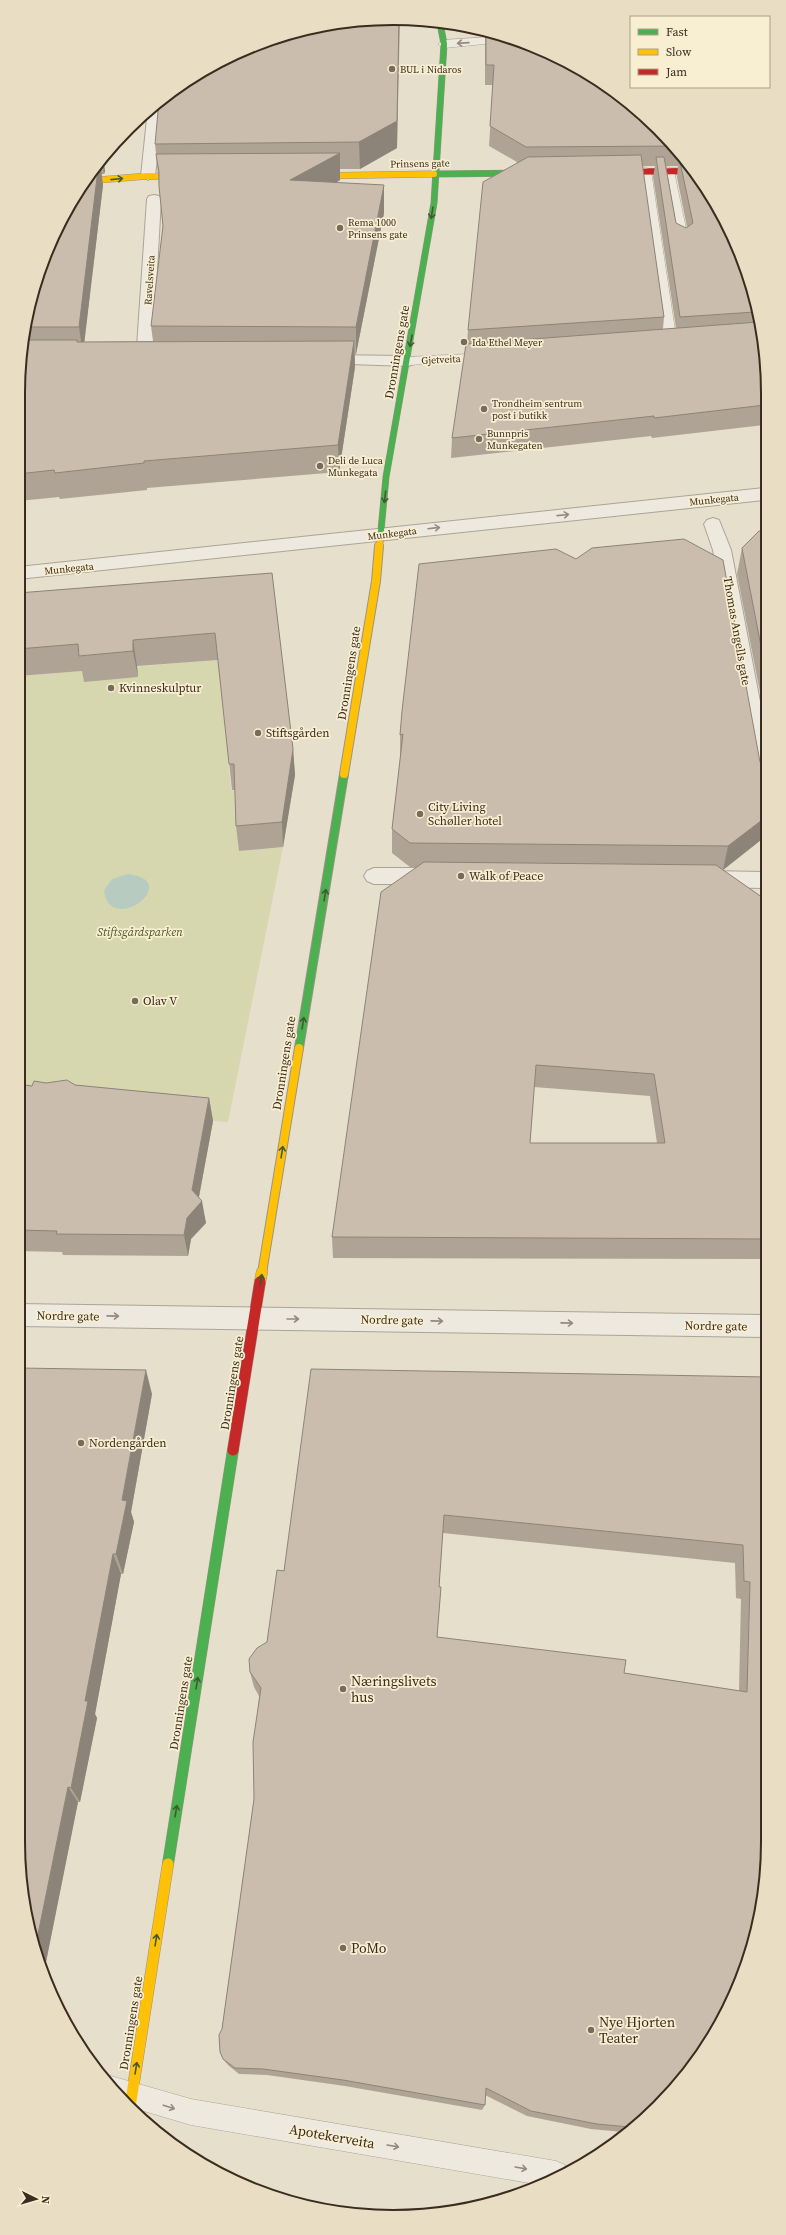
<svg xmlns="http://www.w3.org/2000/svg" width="786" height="2235" viewBox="0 0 786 2235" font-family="'Source Serif 4',serif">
  <rect width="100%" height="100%" fill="#e6dfcc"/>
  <polygon fill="#d6d7ae" points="218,660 231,790 237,792 239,851 283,847 228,1122 18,1106 18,676"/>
  <path fill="#b8cbc0" d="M 128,874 C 185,881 109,938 104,890 L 112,879 Z"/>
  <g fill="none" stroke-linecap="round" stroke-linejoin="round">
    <g stroke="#aba496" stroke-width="1">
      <g id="lane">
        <polygon points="503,36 515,41 444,48 438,44 444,40"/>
        <polygon points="645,167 651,171 677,343 670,347 663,343 639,171"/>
        <polygon points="668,167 674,171 689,243 682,247 675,243 662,171"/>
        <polygon points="490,353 495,354 497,357 495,360 408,365 401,361 408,357"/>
        <polygon points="111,2076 191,2099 556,2161 565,2165 567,2169 535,2184 191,2125 130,2107 111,2089 105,2079"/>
      </g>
    </g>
    <g stroke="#aba496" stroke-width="2">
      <g id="street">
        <polygon points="160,101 163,104 155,176 148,180 141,176 148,109"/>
        <polygon points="154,195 159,196 161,199 152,361 150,364 138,364 136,361 147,199 149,196"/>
        <polygon points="325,355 408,356 414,358 416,361 414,364 408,366 319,363 317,360 319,357"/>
        <polygon points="765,488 765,500 18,579 18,567"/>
        <polygon points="713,518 719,520 731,550 766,733 766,793 759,791 756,786 713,550 704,524 707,520"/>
        <polygon points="374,868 434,868 441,871 444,876 441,881 434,884 374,884 367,881 364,876 367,871"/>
        <polygon points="707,871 766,872 766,888 707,887 700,884 697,879 700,874"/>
        <polygon points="18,1304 767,1315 767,1337 18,1326"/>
      </g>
    </g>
    <g stroke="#9b9386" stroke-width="7">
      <g id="fast-far2">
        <polyline points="434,174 528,173"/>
        <polyline points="380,541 386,477 434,203 444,44 440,23"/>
      </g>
    </g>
    <g stroke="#9b9386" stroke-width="10">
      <polyline id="fast-far1" points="299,1048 344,774"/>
    </g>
    <g stroke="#9b9386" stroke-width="12">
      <polyline id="fast" points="168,1864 233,1450"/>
    </g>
    <g stroke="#9b9386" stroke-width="7">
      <g id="slow-far2">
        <polyline points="310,176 434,174"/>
        <polyline points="86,181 148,176 188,177"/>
        <polyline points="379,547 380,541"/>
      </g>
    </g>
    <g stroke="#9b9386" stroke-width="10">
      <g id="slow-far1">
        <polyline points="344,774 376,581 379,546"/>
        <polyline points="262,1273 299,1048"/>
      </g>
    </g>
    <g stroke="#9b9386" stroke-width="12">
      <g id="slow">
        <polyline points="260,1282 262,1272"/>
        <polyline points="130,2107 168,1864"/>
      </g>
    </g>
    <g stroke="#9b9386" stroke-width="7">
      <polyline id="jam-far1" points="612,172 692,171"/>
    </g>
    <g stroke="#9b9386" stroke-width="12">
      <polyline id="jam" points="233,1450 260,1282"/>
    </g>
    <use href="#lane" fill="#eee9df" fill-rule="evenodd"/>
    <use href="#street" fill="#eee9df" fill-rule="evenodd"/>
    <use href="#fast-far2" stroke="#4caf50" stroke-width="6"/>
    <use href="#fast-far1" stroke="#4caf50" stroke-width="8"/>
    <use href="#fast" stroke="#4caf50" stroke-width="11"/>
    <use href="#slow-far2" stroke="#ffc107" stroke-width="6"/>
    <use href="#slow-far1" stroke="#ffc107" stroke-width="8"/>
    <use href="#slow" stroke="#ffc107" stroke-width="11"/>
    <use href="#jam-far1" stroke="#c62828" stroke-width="6"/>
    <use href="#jam" stroke="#c62828" stroke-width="11"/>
  </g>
  <g fill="#aea395" fill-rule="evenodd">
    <polygon points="400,19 397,148 360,169 340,169 340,180 336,183 384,185 384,213 356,354 355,354 355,367 339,472 147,488 147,490 60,499 59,497 18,501 18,393 31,296 95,165 107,152 106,160 103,160 105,171 104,174 101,174 103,185 84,342 153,341 151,326 163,226 155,144 344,21"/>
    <path d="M 485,30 L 490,31 L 675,146 L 729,227 L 765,344 L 765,425 L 652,438 L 651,436 L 451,458 L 452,438 L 467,344 L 468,330 L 517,162 L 489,146 L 493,85 L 485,85 ZM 642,166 L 655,166 L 653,177 L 676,328 L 663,329 L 664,317 ZM 666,166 L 678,166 L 677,177 L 687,227 L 686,228 L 676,223 Z"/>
    <polygon points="765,531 766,723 737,574 742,548"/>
    <polygon points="272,573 293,749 295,775 283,847 239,851 236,826 235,790 232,790 218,660 137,666 138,677 84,682 82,671 18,676 18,593"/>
    <path d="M 402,711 L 766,836 L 723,870 L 766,900 L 767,1259 L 333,1258 L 332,1237 L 417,867 L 410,867 L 392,853 L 392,829 L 400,759 L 400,735 ZM 534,1087 L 650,1096 L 657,1143 L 530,1143 Z"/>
    <polygon points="18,1084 32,1086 75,1085 209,1098 213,1121 199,1197 206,1223 191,1239 188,1256 63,1255 62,1252 18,1251"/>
    <path d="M 767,1377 L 768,1842 L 658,2107 L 629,2131 L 623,2132 L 591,2129 L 527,2116 L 485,2095 L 485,2105 L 482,2110 L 345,2086 L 267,2075 L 239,2074 L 228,2065 L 223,2059 L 222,2029 L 254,1799 L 259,1696 L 254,1687 L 250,1672 L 267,1642 L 284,1571 ZM 443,1533 L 735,1563 L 736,1598 L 741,1599 L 739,1691 L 624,1673 L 437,1637 L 441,1587 L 439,1587 Z"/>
    <polygon points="152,1394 131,1512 134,1522 123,1574 121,1574 95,1714 97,1718 80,1802 78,1802 45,1967 47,1969 45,1980 25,1915"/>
  </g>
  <g fill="#8d8479">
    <polygon points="399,19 397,148 360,169 359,142"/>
    <polygon points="107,152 106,160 105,154"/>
    <polygon points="340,153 340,180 291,208 290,180"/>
    <polygon points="103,157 105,171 104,174 102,158"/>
    <polygon points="100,160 103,185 83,354 79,327 99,161"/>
    <polygon points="384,185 384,213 356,354 356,327"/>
    <polygon points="354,341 355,367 339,472 338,445"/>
    <polygon points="133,640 137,666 138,677 133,651"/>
    <polygon points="293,749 295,775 283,847 282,822"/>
    <polygon points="766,817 766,836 723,870 728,846"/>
    <polygon points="209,1098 213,1121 197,1207 202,1201 206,1223 191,1239 188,1256 184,1235"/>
    <polygon points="146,1370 152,1394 131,1512 134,1522 123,1574 116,1554 122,1500"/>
    <polygon points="113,1554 121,1574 95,1714 97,1718 80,1802 71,1788 85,1701"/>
    <polygon points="68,1787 78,1802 45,1967 47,1969 45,1980 35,1949"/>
  </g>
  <g fill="#cabdad" stroke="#8d8479" fill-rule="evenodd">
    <polygon points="399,19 397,121 359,142 155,144 159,101 205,68 272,38 344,21"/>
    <polygon points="486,30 490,31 581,68 675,146 526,147 490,126 494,65 486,65"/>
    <polygon points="340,153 290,180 384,185 356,327 151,326 163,226 159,186 159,172 156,154"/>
    <polygon points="641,155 664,317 468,330 483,182 528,157"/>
    <polygon points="656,157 664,157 676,223 686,228 693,223 679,157 682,157 729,227 755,312 680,317"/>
    <polygon points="99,161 79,327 27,327 31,296 57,227 95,165"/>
    <polygon points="758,322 765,344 765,405 654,418 654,416 452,438 466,344"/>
    <polygon points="25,340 77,340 77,342 354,341 338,445 144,461 144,463 55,473 54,470 18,474 18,393"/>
    <polygon points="759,531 765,531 765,667 742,548"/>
    <polygon points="684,539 723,560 760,762 765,768 766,768 766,817 728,846 410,843 392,829 403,734 400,735 402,711 419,564 556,549 576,559 592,548"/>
    <polygon points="272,573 293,749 282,822 236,826 234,764 229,764 215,633 133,640 133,651 79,656 78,644 18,649 18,593"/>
    <path d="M 424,862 L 716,865 L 766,900 L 767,1239 L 332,1237 L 381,892 ZM 536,1065 L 654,1074 L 665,1143 L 530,1143 Z"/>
    <polygon points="67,1080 75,1085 209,1098 192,1190 202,1201 187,1218 184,1235 56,1234 57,1231 18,1230 18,1084 32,1086 34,1081 46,1083"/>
    <polygon points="18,1368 146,1370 122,1500 127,1501 116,1554 113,1554 85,1701 88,1701 71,1788 68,1787 35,1949 25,1915 18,1842"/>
    <path d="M 311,1369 L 767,1377 L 768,1842 L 755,1939 L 705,2051 L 658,2107 L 634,2127 L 629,2127 L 597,2124 L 531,2111 L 486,2088 L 485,2105 L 343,2080 L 263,2069 L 235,2068 L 223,2059 L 220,2052 L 219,2035 L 222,2029 L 254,1799 L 253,1742 L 261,1688 L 250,1672 L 249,1659 L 257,1648 L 267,1642 L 277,1570 L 284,1571 ZM 444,1515 L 743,1545 L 744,1581 L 750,1582 L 747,1692 L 624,1673 L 626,1660 L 437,1637 L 441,1587 L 439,1587 Z"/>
  </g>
  <defs><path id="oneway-shaft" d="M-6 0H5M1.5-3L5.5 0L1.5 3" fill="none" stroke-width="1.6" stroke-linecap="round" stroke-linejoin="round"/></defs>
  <g stroke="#948a7e">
    <use href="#oneway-shaft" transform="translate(463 43) rotate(176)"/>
    <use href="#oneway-shaft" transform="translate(563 515) rotate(-6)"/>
    <use href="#oneway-shaft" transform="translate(434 528) rotate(-7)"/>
    <use href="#oneway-shaft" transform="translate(113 1316) rotate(1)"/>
    <use href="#oneway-shaft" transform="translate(293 1319)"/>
    <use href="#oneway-shaft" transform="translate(437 1321) rotate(1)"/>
    <use href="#oneway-shaft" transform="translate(567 1323) rotate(1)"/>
    <use href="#oneway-shaft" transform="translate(169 2107) rotate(18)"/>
    <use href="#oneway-shaft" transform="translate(393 2146) rotate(10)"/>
    <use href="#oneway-shaft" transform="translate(521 2168) rotate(10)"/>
  </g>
  <g stroke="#415a2f">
    <use href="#oneway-shaft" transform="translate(117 179) rotate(-6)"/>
    <use href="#oneway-shaft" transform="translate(432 213) rotate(99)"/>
    <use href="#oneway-shaft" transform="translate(411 341) rotate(100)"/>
    <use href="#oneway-shaft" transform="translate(385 497) rotate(96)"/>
    <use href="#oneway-shaft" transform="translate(325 895) rotate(-81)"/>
    <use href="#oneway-shaft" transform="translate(303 1023) rotate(-81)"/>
    <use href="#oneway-shaft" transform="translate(282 1152) rotate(-81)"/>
    <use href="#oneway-shaft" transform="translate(261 1280) rotate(-81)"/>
    <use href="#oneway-shaft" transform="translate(197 1683) rotate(-81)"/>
    <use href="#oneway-shaft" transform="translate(176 1811) rotate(-81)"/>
    <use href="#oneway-shaft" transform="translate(156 1940) rotate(-81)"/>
    <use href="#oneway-shaft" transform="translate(136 2068) rotate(-81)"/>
  </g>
  <g fill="#776b5a" stroke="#f8eed2" stroke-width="1.5">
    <circle cx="392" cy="69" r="4"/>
    <circle cx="340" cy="228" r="4"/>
    <circle cx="464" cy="342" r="4"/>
    <circle cx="484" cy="409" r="4"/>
    <circle cx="479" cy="439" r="4"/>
    <circle cx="320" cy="466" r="4"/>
    <circle cx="111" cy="688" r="4"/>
    <circle cx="258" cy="733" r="4"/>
    <circle cx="420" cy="814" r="4"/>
    <circle cx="461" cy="876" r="4"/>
    <circle cx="135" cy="1001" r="4"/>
    <circle cx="81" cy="1443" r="4"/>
    <circle cx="343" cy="1689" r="4"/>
    <circle cx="343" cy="1948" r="4"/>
    <circle cx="591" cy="2030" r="4"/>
  </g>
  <g text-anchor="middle" stroke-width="3.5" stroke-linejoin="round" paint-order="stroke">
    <g font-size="10" fill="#3b2c1d" stroke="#f8eed2" text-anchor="start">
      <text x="400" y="73">BUL i Nidaros</text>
      <text x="348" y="226">Rema 1000<tspan x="348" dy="12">Prinsens gate</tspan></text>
      <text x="472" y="346">Ida Ethel Meyer</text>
      <text x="492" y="407">Trondheim sentrum<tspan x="492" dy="12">post i butikk</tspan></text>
      <text x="487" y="437">Bunnpris<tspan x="487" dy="12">Munkegaten</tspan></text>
      <text x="328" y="464">Deli de Luca<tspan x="328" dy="12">Munkegata</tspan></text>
    </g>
    <g font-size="10" fill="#3b2c1d" stroke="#f8eed2">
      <text transform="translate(420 163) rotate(-1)" y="4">Prinsens gate</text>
      <text transform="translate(149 280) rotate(-86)" y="4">Ravelsveita</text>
      <text transform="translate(441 359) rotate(-3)" y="4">Gjetveita</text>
      <text transform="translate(714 499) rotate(-6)" y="4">Munkegata</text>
      <text transform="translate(392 533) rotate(-7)" y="4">Munkegata</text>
      <text transform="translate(69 568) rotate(-6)" y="4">Munkegata</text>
    </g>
    <g font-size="12" fill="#3b2c1d" stroke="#f8eed2">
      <text transform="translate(397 352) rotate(-80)" y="4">Dronningens gate</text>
      <text transform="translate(737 631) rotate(80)" y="4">Thomas Angells gate</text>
      <text transform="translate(349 673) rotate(-81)" y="4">Dronningens gate</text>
      <text transform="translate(284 1063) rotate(-81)" y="4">Dronningens gate</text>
      <text transform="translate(68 1316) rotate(1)" y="4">Nordre gate</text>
      <text transform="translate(392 1320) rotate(1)" y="4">Nordre gate</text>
      <text transform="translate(716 1326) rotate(1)" y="4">Nordre gate</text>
      <text transform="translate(232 1383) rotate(-81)" y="4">Dronningens gate</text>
      <text transform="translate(181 1703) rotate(-81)" y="4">Dronningens gate</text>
      <text transform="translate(131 2023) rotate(-81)" y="4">Dronningens gate</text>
    </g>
    <g font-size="12" fill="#3b2c1d" stroke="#f8eed2" text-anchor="start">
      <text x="119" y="692">Kvinneskulptur</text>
      <text x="266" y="737">Stiftsgården</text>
      <text x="428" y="811">City Living<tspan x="428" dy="14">Schøller hotel</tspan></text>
      <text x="469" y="880">Walk of Peace</text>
      <text x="143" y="1005">Olav V</text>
      <text x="89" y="1447">Nordengården</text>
    </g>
    <g font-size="12" font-style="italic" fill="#4a5922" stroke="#f8eed2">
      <text x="140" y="936">Stiftsgårdsparken</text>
    </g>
    <g font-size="14" fill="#3b2c1d" stroke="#f8eed2" text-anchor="start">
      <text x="351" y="1686">Næringslivets<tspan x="351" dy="16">hus</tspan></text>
      <text x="351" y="1953">PoMo</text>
      <text x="599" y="2027">Nye Hjorten<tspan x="599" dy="16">Teater</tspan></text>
    </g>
    <g font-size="14" fill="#3b2c1d" stroke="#f8eed2">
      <text transform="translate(332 2136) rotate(10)" y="5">Apotekerveita</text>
    </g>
  </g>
  <path d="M0 0H786V2235H0ZM393 25H393A368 368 0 0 1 761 393V1842A368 368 0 0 1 393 2210H393A368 368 0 0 1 25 1842V393A368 368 0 0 1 393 25Z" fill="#e9dec4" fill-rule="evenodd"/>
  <path fill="none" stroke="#3b2c1d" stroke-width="2" d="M393 25H393A368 368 0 0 1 761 393V1842A368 368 0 0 1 393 2210H393A368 368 0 0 1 25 1842V393A368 368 0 0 1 393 25Z"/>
  <rect x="630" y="16" width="140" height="72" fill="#f8eed2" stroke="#aca08a"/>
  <rect x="638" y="29" width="20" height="6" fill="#4caf50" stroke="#aca08a"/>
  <text x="666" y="36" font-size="12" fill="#3b2c1d">Fast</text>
  <rect x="638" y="49" width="20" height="6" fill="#ffc107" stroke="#aca08a"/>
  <text x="666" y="56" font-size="12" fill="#3b2c1d">Slow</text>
  <rect x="638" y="69" width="20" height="6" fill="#c62828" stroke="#aca08a"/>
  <text x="666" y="76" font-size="12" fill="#3b2c1d">Jam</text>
  <g transform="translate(36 2199) rotate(95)" stroke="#f8eed2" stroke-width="3" paint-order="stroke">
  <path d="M0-3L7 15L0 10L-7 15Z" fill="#3b2c1d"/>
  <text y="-6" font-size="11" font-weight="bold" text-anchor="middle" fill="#3b2c1d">N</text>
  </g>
</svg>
